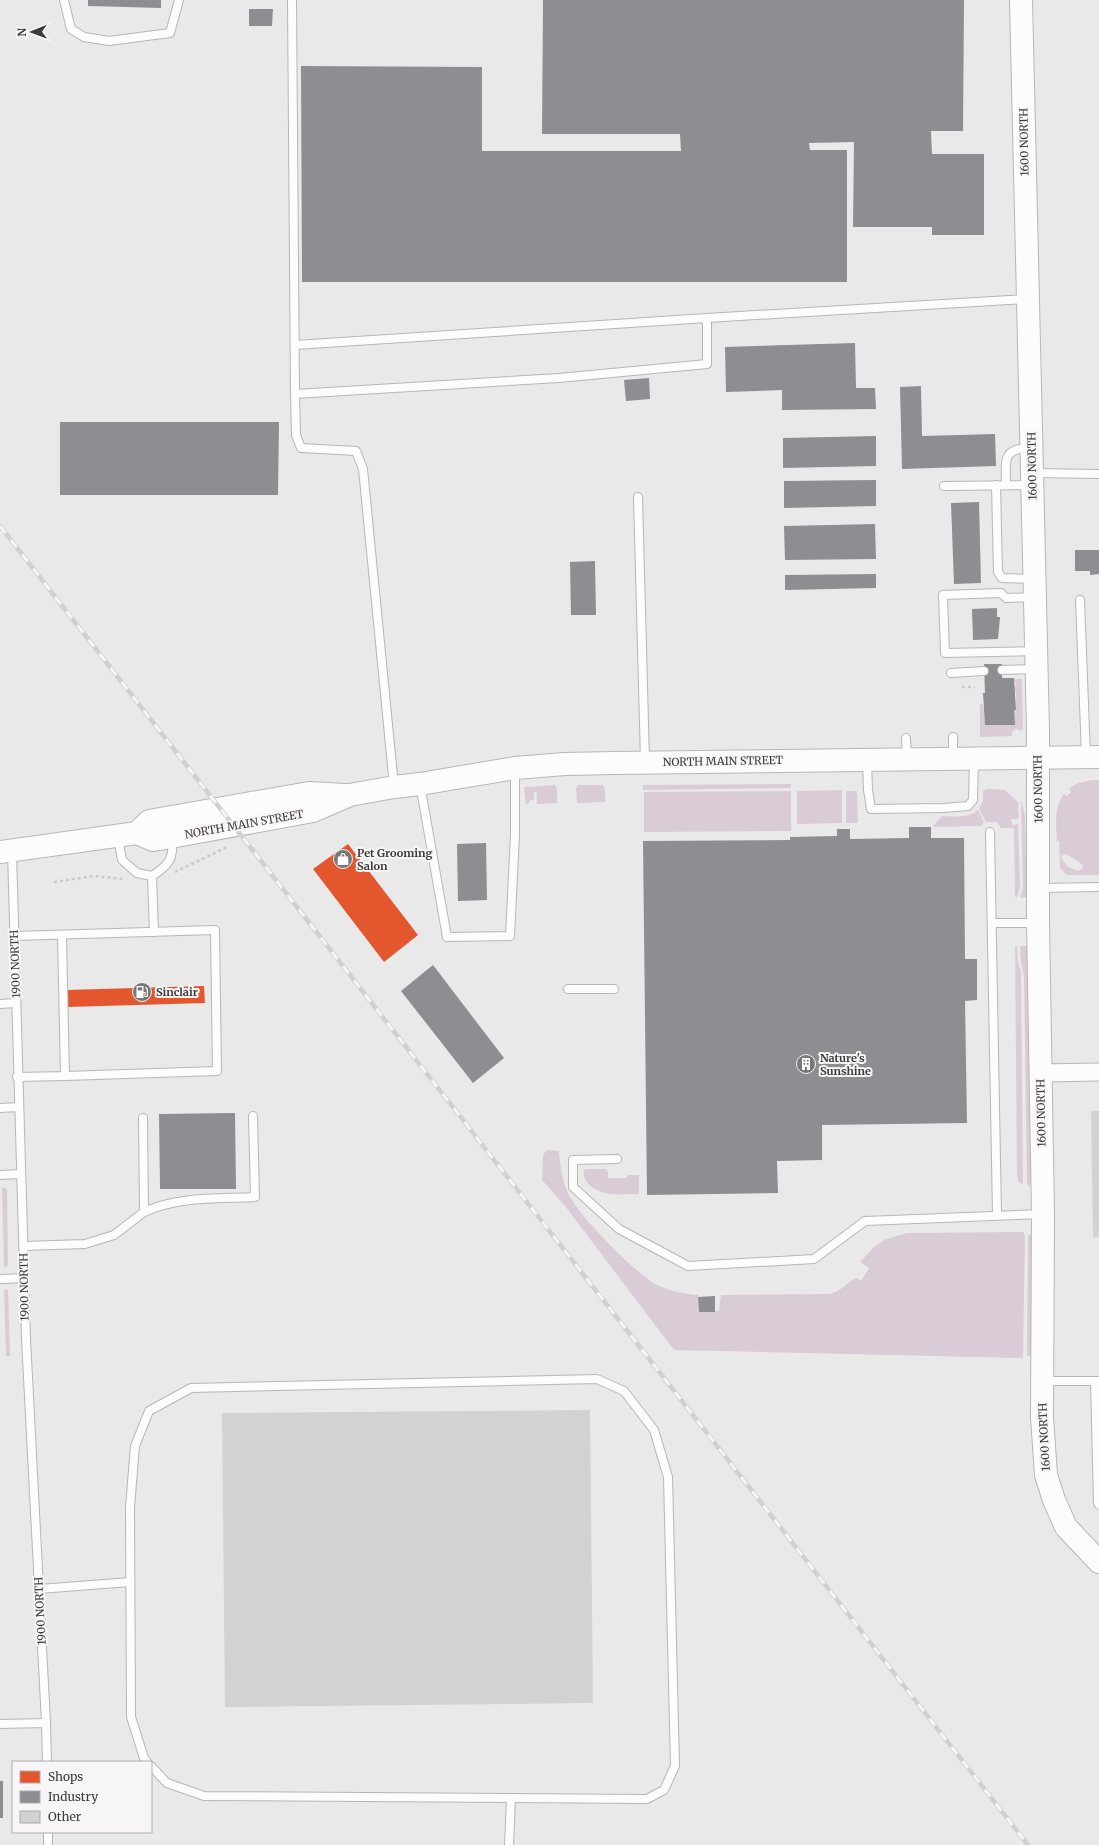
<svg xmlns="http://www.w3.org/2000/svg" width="1099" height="1845" viewBox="0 0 1099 1845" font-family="Merriweather,serif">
  <rect width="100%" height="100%" fill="#eae9ea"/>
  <g fill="#daccd6" fill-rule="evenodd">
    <polygon points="1014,679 1022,679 1023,729 1021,731 1016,729 1012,732 1012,736 980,737 980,704 983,704 985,725 1014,724 1014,710 1016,710 1016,692 1014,690 1016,685"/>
    <path d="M 1092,780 L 1099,780 L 1099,875 L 1067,875 L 1060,868 L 1059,841 L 1057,841 C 1056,826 1054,806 1064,794 L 1067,796 L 1071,792 L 1069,788 L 1078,783 ZM 1066,854 C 1071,858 1081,862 1083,866 L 1082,869 L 1078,871 L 1068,867 L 1061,857 L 1063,855 Z"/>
    <polygon points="791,784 791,788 643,790 643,785"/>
    <polygon points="555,785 557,788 557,802 556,803 537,804 537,793 534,792 534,800 530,800 529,803 526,804 524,787"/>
    <polygon points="578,785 602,785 605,788 605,802 577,803 576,788"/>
    <polygon points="987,789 1005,790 1018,802 1019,819 1011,819 1012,825 1018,824 1020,887 1017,897 1015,897 1014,828 1001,828 997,822 986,822 979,809 983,801 983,791"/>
    <polygon points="842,790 842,823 797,824 797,791"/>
    <polygon points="791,791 791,831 644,832 644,792"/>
    <polygon points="846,791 857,791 858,823 846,823"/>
    <polygon points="1021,799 1025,816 1027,897 1020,898 1023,888"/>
    <path d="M 978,810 L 984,822 L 982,826 L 932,827 L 942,816 C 954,816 968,819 978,810 Z"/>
    <polygon points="1015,946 1017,946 1018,962 1021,971 1023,1184 1019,1183 1017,1176"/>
    <polygon points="1020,946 1028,946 1031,1182 1029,1184 1031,1185 1029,1187 1027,1183 1024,976 1021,962"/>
    <path d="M 546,1150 L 559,1151 C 560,1166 562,1181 569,1195 C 579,1216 636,1274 657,1285 C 670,1291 684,1294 698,1295 L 699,1312 L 719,1311 L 721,1295 L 830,1294 C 842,1291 846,1282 857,1278 L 861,1281 L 869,1268 L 860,1262 L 873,1248 L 884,1240 L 907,1233 L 1023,1232 L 1025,1236 L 1023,1358 L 674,1350 L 565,1206 L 542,1180 L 543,1156 Z"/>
    <path d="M 587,1169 L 606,1169 L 608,1172 L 608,1178 L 626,1178 L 628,1175 L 639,1175 L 639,1194 C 620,1194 599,1198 586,1181 C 584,1177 583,1174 584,1170 Z"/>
    <polygon points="2,1187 7,1189 8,1266 4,1268"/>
    <polygon points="1030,1234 1032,1238 1032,1259 1031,1356 1027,1356 1028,1236"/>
    <polygon points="4,1289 8,1290 10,1356 6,1356"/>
  </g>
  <g fill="#e4572e">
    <polygon points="348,844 418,935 384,962 313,869"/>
    <polygon points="204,986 205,1003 67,1007 66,990"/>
  </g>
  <g fill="#8d8d92">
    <polygon points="88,0 161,0 161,8 88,6"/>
    <polygon points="543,0 964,0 963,131 931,131 932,154 984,154 984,235 932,235 932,227 853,227 854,142 809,143 810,150 847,150 847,282 302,282 301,66 482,67 482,151 681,151 680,134 542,134"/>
    <polygon points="249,9 273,9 272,26 249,26"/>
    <polygon points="855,343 856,388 875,388 876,409 782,410 782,390 726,392 725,347"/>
    <polygon points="649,378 650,399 626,401 624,380"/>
    <polygon points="921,386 922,436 995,434 996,466 902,469 900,387"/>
    <polygon points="60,422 279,422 278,495 60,495"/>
    <polygon points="876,436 876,466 783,468 783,438"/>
    <polygon points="876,480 876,506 784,508 784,481"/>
    <polygon points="979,502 981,583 954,584 951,503"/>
    <polygon points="875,524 876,559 785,560 784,526"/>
    <polygon points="1075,550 1099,550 1099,574 1090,575 1090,571 1075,571"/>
    <polygon points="595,561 596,615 571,615 570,562"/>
    <polygon points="876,574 876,588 785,590 785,575"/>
    <polygon points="997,608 997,617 1000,617 998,639 973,640 972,609"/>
    <polygon points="984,664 1002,664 1002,678 1014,678 1016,710 1014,710 1015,725 985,725 983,693 985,693"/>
    <polygon points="909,827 931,827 931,838 964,838 965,959 977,959 977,1000 965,1001 967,1123 822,1125 822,1160 777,1161 778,1193 647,1195 643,841 790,840 790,837 837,836 837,829 850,829 850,839 909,838"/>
    <polygon points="486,843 487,900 458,901 457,844"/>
    <polygon points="433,965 504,1058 473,1083 401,991"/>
    <polygon points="235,1113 236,1189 160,1189 159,1114"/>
    <polygon points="715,1296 715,1312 699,1312 698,1297"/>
    <rect x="0" y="1781" width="3" height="37"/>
  </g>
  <g fill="#d3d2d3">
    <polygon points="1091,1111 1099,1111 1099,1237 1093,1237"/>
    <polygon points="590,1410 593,1703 225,1707 222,1413"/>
  </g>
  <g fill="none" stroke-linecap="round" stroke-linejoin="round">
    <g stroke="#b7b6b7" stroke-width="10">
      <g id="lane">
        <polyline points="64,0 71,29 84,37 109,41 170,33 179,0"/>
        <polyline points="292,0 295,394 559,378 707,364 707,318 1027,299"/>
        <polyline points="295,345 707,318"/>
        <polyline points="295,394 296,435 301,448 356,451 363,469 394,786"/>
        <polyline points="1034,473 1099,474"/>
        <polyline points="996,485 998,572 1002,578 1033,579"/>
        <path d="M 1006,485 C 1006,461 1001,448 1031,448"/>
        <polyline points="944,486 1032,485"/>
        <polyline points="638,497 645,761"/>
        <polyline points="1034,597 1006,598 1001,593 943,595 945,653 1035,651"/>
        <polyline points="1080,600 1086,756"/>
        <polyline points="1002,670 1035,669"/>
        <polyline points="951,673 984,671"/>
        <polyline points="953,737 953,758"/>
        <polyline points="906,738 907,759"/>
        <polyline points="867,761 868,790 871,809 944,808 968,806 973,800 974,759"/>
        <polyline points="420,784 447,937 510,936 515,834 515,768"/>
        <polyline points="990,832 997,1215"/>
        <path d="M 118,837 L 122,860 L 137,873 L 152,876 C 169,865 174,859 172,838"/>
        <polyline points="12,852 26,1339 46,1723"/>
        <polyline points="152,876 154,932"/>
        <polyline points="1038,888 1099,887"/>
        <polyline points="992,923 1037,923"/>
        <polyline points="14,936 215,930 217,1071 65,1076"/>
        <polyline points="568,989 614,989"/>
        <polyline points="0,1004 16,1003"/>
        <polyline points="17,1077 65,1076 62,935"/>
        <polyline points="0,1108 19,1107"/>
        <polyline points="617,1159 573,1160 573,1187 619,1229 688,1266 814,1259 865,1221 1042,1214"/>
        <polyline points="0,1175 21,1174"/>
        <path d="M 144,1212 C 179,1196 218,1199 255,1197 L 253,1116"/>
        <polyline points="24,1246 85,1244 114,1235 144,1212 143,1118"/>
        <polyline points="2,1279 24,1278"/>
        <polyline points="1044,1381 1099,1381"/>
        <polyline points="1095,1381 1098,1503 1099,1505"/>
        <polyline points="39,1589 130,1582"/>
        <polyline points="0,1724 46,1723 47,1762"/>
        <polyline points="147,1762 144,1758 131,1717 130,1507 135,1446 149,1411 191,1388 597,1379 624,1391 654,1430 668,1477 675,1766 664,1790 647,1799 204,1796 167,1783 151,1766"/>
        <polyline points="48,1832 48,1845"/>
        <polyline points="509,1845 511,1798"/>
      </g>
    </g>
    <g stroke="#b7b6b7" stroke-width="19">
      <polyline id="street" points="1040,1073 1099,1072"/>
    </g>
    <g stroke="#b7b6b7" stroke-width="24">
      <g id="secondary">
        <polyline points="1021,0 1038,730 1038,923 1043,1214 1042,1417 1046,1475 1054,1500 1066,1527 1099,1562"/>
        <polyline points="137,833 153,840 171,837 313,811 350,795 394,787 420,784 515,768 565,764 614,763 1099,757"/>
        <polyline points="0,852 137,833 149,821 309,793 345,795"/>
      </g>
    </g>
    <g stroke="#cac9ca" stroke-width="2.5" stroke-dasharray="3 3" stroke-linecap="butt">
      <polyline points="962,687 975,687"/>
      <polyline points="175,872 227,847"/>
      <polyline points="54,882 94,876 125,879"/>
    </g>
    <use href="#lane" stroke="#fcfcfc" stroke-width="8"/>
    <use href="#street" stroke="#fcfcfc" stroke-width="17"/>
    <use href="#secondary" stroke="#fcfcfc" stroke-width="22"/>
    <g stroke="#d0d0d0" stroke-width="4.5">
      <polyline id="rail" points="0,526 1028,1845"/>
    </g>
    <use href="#rail" stroke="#f8f5f7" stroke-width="3" stroke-dasharray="9" stroke-linecap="butt"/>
  </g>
  <defs>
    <g id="shop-disc" transform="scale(1)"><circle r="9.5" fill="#797879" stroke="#f8f5f7"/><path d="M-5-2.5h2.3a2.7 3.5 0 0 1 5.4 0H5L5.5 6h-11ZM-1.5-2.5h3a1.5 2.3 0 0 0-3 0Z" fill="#fff"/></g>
    <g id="fuel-disc" transform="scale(1)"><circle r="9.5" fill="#797879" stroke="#f8f5f7"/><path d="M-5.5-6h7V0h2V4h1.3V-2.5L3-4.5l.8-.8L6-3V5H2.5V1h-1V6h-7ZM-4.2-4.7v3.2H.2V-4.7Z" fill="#fff"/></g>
    <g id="building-disc" transform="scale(1)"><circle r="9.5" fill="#797879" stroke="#f8f5f7"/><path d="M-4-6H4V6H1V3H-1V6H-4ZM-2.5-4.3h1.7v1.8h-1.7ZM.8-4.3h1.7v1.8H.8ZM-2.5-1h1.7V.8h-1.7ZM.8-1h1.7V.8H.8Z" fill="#fff"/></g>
  </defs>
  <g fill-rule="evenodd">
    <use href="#shop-disc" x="343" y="859"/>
    <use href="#fuel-disc" x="142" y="992"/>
    <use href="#building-disc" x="806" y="1064"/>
  </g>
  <g text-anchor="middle" stroke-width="4" stroke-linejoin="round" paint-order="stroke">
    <g font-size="11" fill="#3c3b3c" stroke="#f8f5f7">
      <text transform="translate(1024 142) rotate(-91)" y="4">1600 NORTH</text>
      <text transform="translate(1032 466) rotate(-91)" y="4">1600 NORTH</text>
      <text transform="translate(723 761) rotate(-1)" y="4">NORTH MAIN STREET</text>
      <text transform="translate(1038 789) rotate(-91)" y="4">1600 NORTH</text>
      <text transform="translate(244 824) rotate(-10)" y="4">NORTH MAIN STREET</text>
      <text transform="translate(15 964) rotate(-92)" y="4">1900 NORTH</text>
      <text transform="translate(1041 1113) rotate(-91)" y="4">1600 NORTH</text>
      <text transform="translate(24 1287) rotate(-91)" y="4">1900 NORTH</text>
      <text transform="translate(1044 1437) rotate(-93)" y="4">1600 NORTH</text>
      <text transform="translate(40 1611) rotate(-93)" y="4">1900 NORTH</text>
    </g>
    <g font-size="11" font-weight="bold" fill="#3c3b3c" stroke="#f8f5f7" text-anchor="start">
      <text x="357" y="857">Pet Grooming<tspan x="357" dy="13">Salon</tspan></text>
      <text x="156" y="996">Sinclair</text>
      <text x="820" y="1062">Nature's<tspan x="820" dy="13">Sunshine</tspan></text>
    </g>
  </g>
  <rect x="12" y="1761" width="140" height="72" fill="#f8f5f7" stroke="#adabac"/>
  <rect x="20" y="1771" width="20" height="12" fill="#e4572e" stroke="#adabac"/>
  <text x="48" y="1781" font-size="12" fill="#3c3b3c">Shops</text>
  <rect x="20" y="1791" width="20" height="12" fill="#8d8d92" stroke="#adabac"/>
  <text x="48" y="1801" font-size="12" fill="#3c3b3c">Industry</text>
  <rect x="20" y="1811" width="20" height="12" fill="#d3d2d3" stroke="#adabac"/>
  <text x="48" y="1821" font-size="12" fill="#3c3b3c">Other</text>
  <g transform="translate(32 32) rotate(269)" stroke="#f8f5f7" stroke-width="3" paint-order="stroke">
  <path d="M0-3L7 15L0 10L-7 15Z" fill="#3c3b3c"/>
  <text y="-6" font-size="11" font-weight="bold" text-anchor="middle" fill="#3c3b3c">N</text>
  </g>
</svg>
